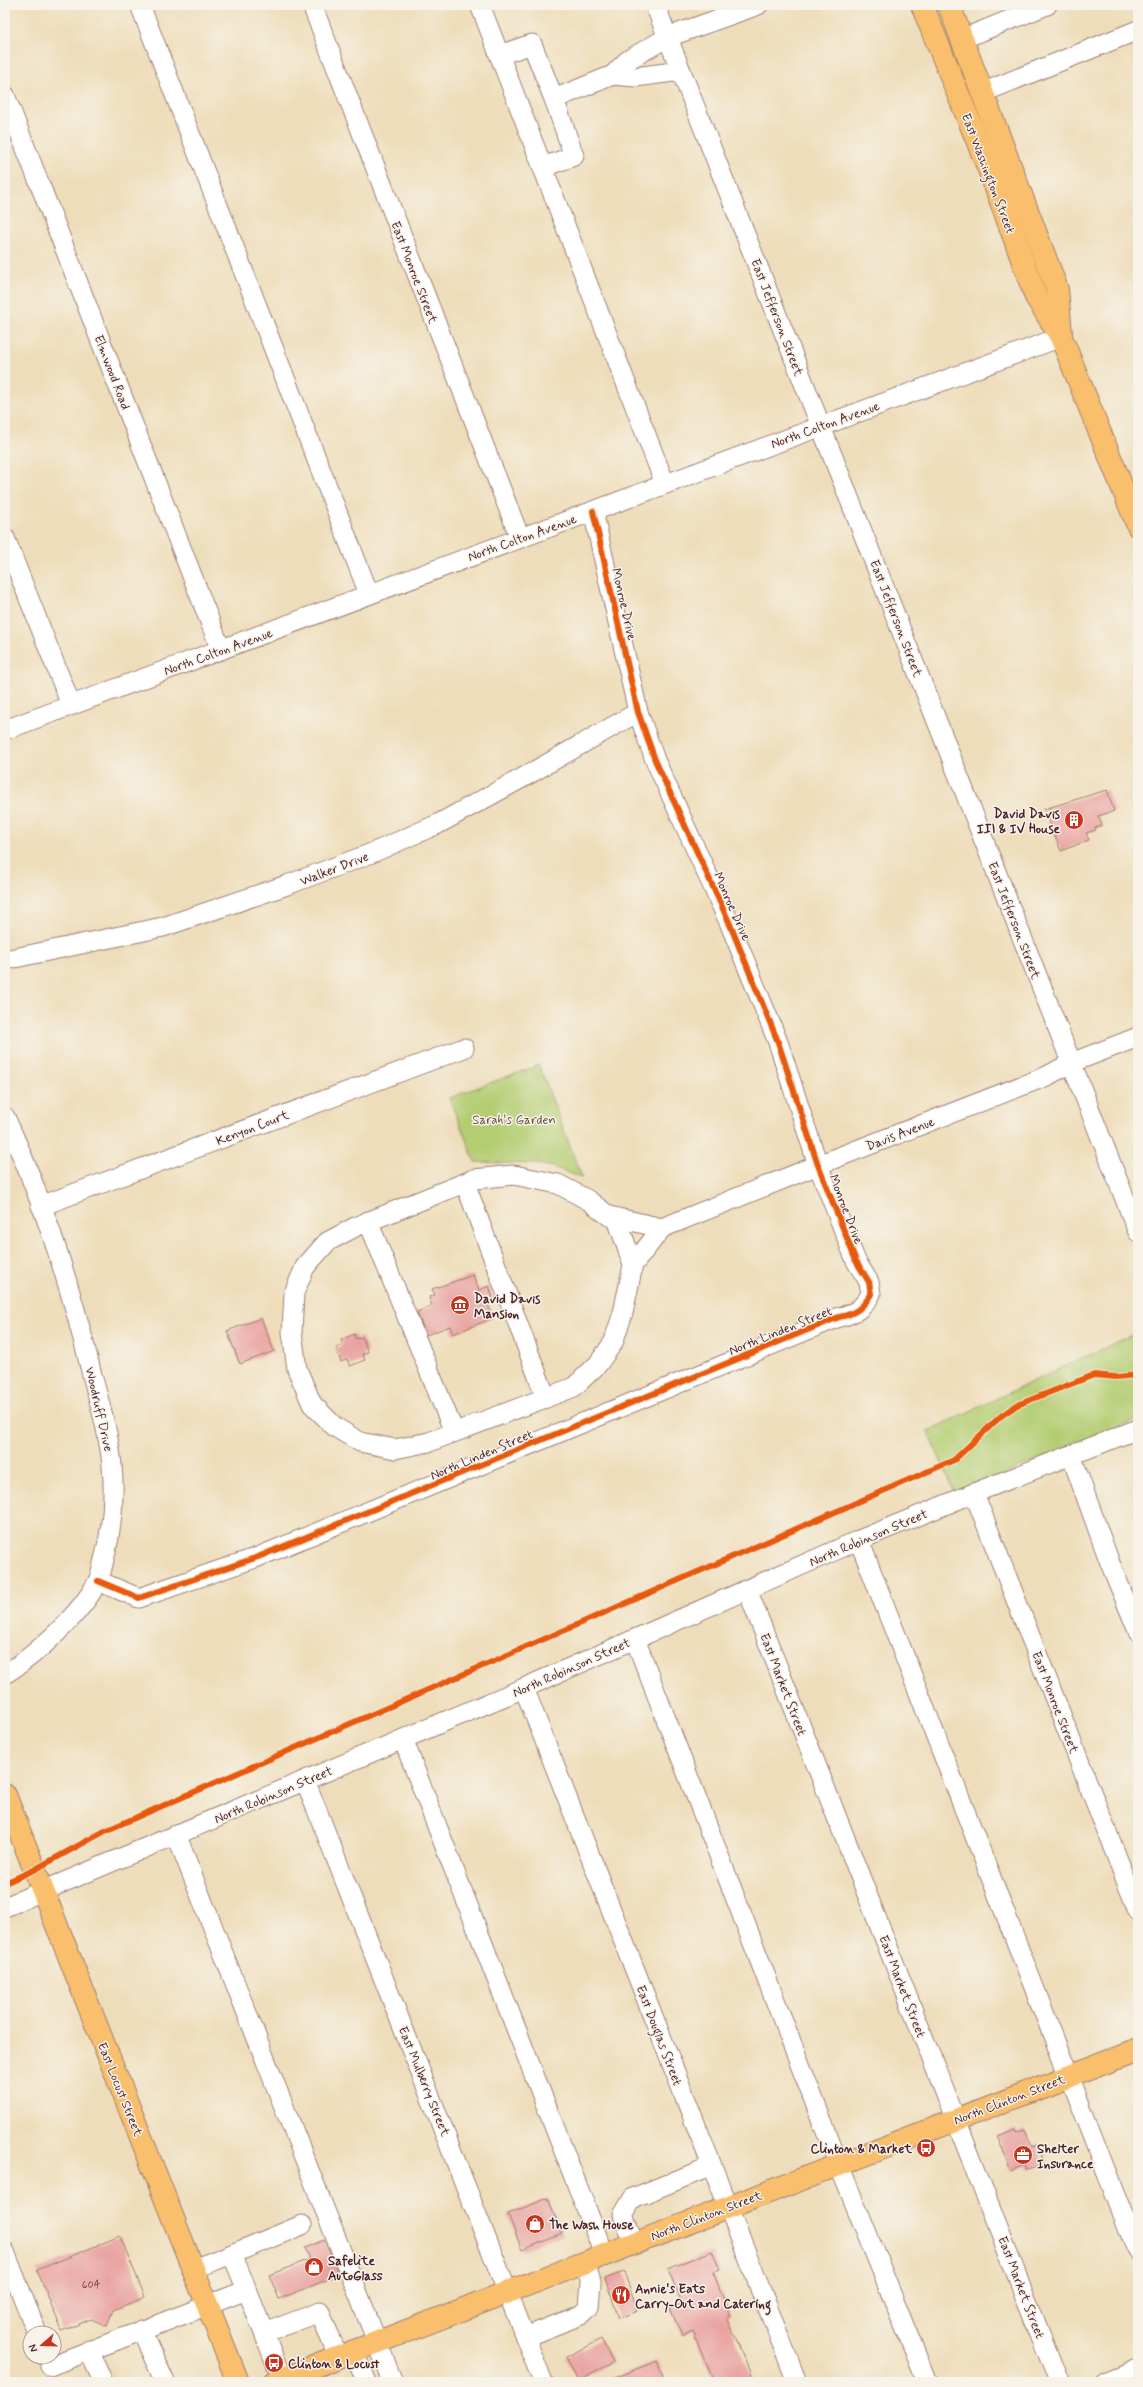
<svg xmlns="http://www.w3.org/2000/svg" width="1143" height="2387" viewBox="0 0 1143 2387" font-family="Mynerve,sans-serif">
  <rect width="100%" height="100%" fill="#f7f3e8"/>
  <filter id="ink" filterUnits="userSpaceOnUse"><feTurbulence type="fractalNoise" baseFrequency=".025" numOctaves="2"/><feDisplacementMap in="SourceGraphic" scale="8" xChannelSelector="R" yChannelSelector="G"/><feConvolveMatrix kernelMatrix="1 2 1 2 8 2 1 2 1" color-interpolation-filters="sRGB"/></filter>
  <filter id="wash" filterUnits="userSpaceOnUse"><feTurbulence type="fractalNoise" baseFrequency=".012" numOctaves="4" result="noise"/><feDisplacementMap in="SourceGraphic" scale="16" xChannelSelector="R" yChannelSelector="G"/><feGaussianBlur stdDeviation="0.9" result="paint"/><feColorMatrix in="noise" values="0 0 0 0 0 0 0 0 0 0 0 0 0 0 0 0 0 1.4 0 .05"/><feComposite in="paint" operator="in"/></filter>
  <g filter="url(#wash)">
    <rect width="100%" height="100%" fill="#eeddba"/>
    <g fill="#b4cd72" stroke="#7f764e">
      <polygon points="539,1065 582,1178 550,1166 535,1164 475,1162 449,1098"/>
      <polygon points="1138,1332 1138,1419 955,1494 928,1431"/>
    </g>
    <g id="blocks">
      <g fill="#e9a2a0">
        <polygon points="1107,790 1114,811 1098,816 1102,825 1095,828 1096,830 1086,833 1089,840 1061,851 1044,809"/>
        <polygon points="473,1275 479,1290 489,1286 494,1301 488,1304 493,1318 453,1334 450,1326 426,1335 417,1312 432,1306 429,1297 435,1295 432,1289"/>
        <polygon points="261,1318 274,1351 240,1364 227,1331"/>
        <polygon points="354,1334 356,1339 362,1337 368,1352 362,1354 365,1360 350,1366 347,1359 341,1362 336,1348 343,1345 341,1340"/>
        <polygon points="1016,2129 1017,2133 1025,2130 1032,2147 1037,2145 1044,2164 1028,2170 1026,2165 1011,2171 997,2136"/>
        <polygon points="548,2198 562,2234 522,2250 508,2214"/>
        <polygon points="120,2236 145,2297 113,2310 107,2326 91,2319 62,2331 37,2270"/>
        <polygon points="324,2240 339,2275 279,2299 269,2275 310,2259 305,2248"/>
        <polygon points="712,2251 720,2270 713,2272 730,2315 727,2317 754,2382 714,2382 693,2331 682,2336 670,2308 682,2303 668,2269"/>
        <polygon points="624,2272 638,2311 619,2318 605,2279"/>
        <polygon points="601,2339 613,2362 578,2380 566,2357"/>
        <polygon points="657,2361 665,2382 606,2382 606,2381"/>
      </g>
    </g>
  </g>
  <g filter="url(#ink)">
    <use href="#blocks" fill-opacity="0" stroke="#9c7e72" stroke-width="1"/>
    <g fill="none" stroke-linecap="round" stroke-linejoin="round">
      <g stroke="#9c7e72" stroke-width="21">
        <g id="minor">
          <polyline points="140,5 369,594"/>
          <polyline points="312,5 520,538"/>
          <polyline points="480,5 665,484"/>
          <polyline points="655,5 1138,1232"/>
          <polyline points="962,39 1047,5"/>
          <polyline points="499,55 532,44 554,99 613,75 628,60 668,37 758,5"/>
          <polyline points="613,75 635,77 681,71"/>
          <polyline points="984,92 1138,30"/>
          <polyline points="5,95 221,650"/>
          <polyline points="543,167 574,156 554,99"/>
          <polyline points="5,538 71,705"/>
          <polyline points="5,730 1061,337"/>
          <polyline points="5,960 163,927 287,885 372,853 438,824 524,777 638,712"/>
          <path d="M 5,1117 C 43,1199 71,1287 92,1375 C 100,1404 109,1435 112,1465 C 115,1497 112,1529 104,1560 C 102,1567 101,1575 98,1581 C 81,1614 36,1655 5,1674"/>
          <polyline points="465,1183 546,1398"/>
          <polyline points="41,1206 464,1048"/>
          <polyline points="617,1219 633,1265"/>
          <polyline points="368,1221 454,1432"/>
          <polyline points="662,1228 609,1216 588,1200 558,1184 514,1175 474,1179 355,1227 327,1242 305,1267 294,1293 292,1332 297,1369 312,1404 335,1427 360,1442 395,1449 429,1442 553,1395 574,1387 598,1364 613,1343 623,1313 633,1265 662,1228 818,1165 1047,1076 1071,1063 1138,1037"/>
          <polyline points="1071,1455 1110,1563 1138,1631"/>
          <polyline points="974,1493 1138,1911"/>
          <polyline points="859,1540 1138,2253"/>
          <path d="M 98,1581 L 139,1598 L 258,1557 L 839,1317 C 855,1314 863,1308 871,1294 L 869,1282 L 856,1261 L 818,1165 L 778,1042 L 729,922 L 655,760 L 638,712 L 593,511"/>
          <polyline points="747,1589 1059,2382"/>
          <polyline points="635,1639 839,2165 927,2382"/>
          <polyline points="524,1688 797,2382"/>
          <polyline points="403,1739 604,2254"/>
          <polyline points="305,1780 543,2382"/>
          <polyline points="176,1834 393,2382"/>
          <polyline points="5,1907 524,1688 859,1540 974,1493 1138,1429"/>
          <polyline points="634,2243 623,2215 633,2198 712,2166"/>
          <polyline points="5,2252 37,2333"/>
          <polyline points="232,2254 302,2225"/>
          <polyline points="193,2269 232,2254 247,2290"/>
          <polyline points="141,2330 165,2382"/>
          <polyline points="264,2333 320,2312 338,2357"/>
          <polyline points="525,2337 581,2315 589,2307 591,2282 585,2262"/>
          <polyline points="89,2350 103,2382"/>
          <polyline points="353,2350 367,2382"/>
          <polyline points="50,2366 247,2290 282,2379"/>
          <polyline points="1106,2382 1138,2369"/>
        </g>
      </g>
      <g stroke="#9c7e72" stroke-width="24">
        <g id="major">
          <polyline points="922,5 990,172 1036,297 1061,337 1138,526"/>
          <polyline points="949,5 1057,289 1061,334"/>
          <polyline points="5,1795 238,2382"/>
          <polyline points="274,2382 1138,2050"/>
        </g>
      </g>
      <use href="#minor" stroke="#fff" stroke-width="19"/>
      <use href="#major" stroke="#f9bf6d" stroke-width="22"/>
      <g stroke="#f7f3e8" stroke-width="8">
        <g id="cycleway">
          <path d="M 98,1581 L 139,1598 L 258,1557 L 839,1317 C 855,1314 863,1308 871,1294 L 869,1282 L 856,1261 L 818,1165 L 778,1042 L 729,922 L 655,760 L 638,712 L 593,511"/>
          <polyline points="5,1883 34,1870 105,1831 954,1460 1001,1416 1017,1405 1094,1375 1116,1377 1138,1375"/>
        </g>
      </g>
      <use href="#cycleway" stroke="#e8590c" stroke-width="6"/>
    </g>
  </g>
  <defs>
    <g id="building-disc" transform="scale(1)"><circle r="9.5" fill="#c8321e" stroke="#f7f3e8"/><path d="M-4-6H4V6H1V3H-1V6H-4ZM-2.5-4.3h1.7v1.8h-1.7ZM.8-4.3h1.7v1.8H.8ZM-2.5-1h1.7V.8h-1.7ZM.8-1h1.7V.8H.8Z" fill="#fff"/></g>
    <g id="museum-disc" transform="scale(1)"><circle r="9.5" fill="#c8321e" stroke="#f7f3e8"/><path d="M0-6L6-3V-2H-6V-3ZM-5-1h2V3h-2ZM-1-1h2V3h-2ZM3-1h2V3H3ZM-6 4H6V6H-6Z" fill="#fff"/></g>
    <g id="bus-disc" transform="scale(1)"><circle r="9.5" fill="#c8321e" stroke="#f7f3e8"/><path d="M-5-6H5V4H4V6H2V4H-2V6H-4V4H-5ZM-3.5-4V0h7V-4ZM-3.5 1.2v1.5H-2V1.2ZM2 1.2v1.5H3.5V1.2Z" fill="#fff"/></g>
    <g id="office-disc" transform="scale(1)"><circle r="9.5" fill="#c8321e" stroke="#f7f3e8"/><path d="M-6-3h4V-5.5h4V-3h4V5H-6ZM-1-4.5V-3h2v-1.5ZM-6 0V1H6V0Z" fill="#fff"/></g>
    <g id="shop-disc" transform="scale(1)"><circle r="9.5" fill="#c8321e" stroke="#f7f3e8"/><path d="M-5-2.5h2.3a2.7 3.5 0 0 1 5.4 0H5L5.5 6h-11ZM-1.5-2.5h3a1.5 2.3 0 0 0-3 0Z" fill="#fff"/></g>
    <g id="restaurant-disc" transform="scale(1)"><circle r="9.5" fill="#c8321e" stroke="#f7f3e8"/><path d="M-5-6h1v4h1v-4h1v4h1v-4h1v5L-1.5 .5V6h-2V.5L-5-1ZM5-6V6H3V1.5H1.5Q1.5-4 5-6Z" fill="#fff"/></g>
  </defs>
  <g fill-rule="evenodd">
    <use href="#building-disc" x="1074" y="820"/>
    <use href="#museum-disc" x="460" y="1305"/>
    <use href="#bus-disc" x="926" y="2148"/>
    <use href="#office-disc" x="1023" y="2155"/>
    <use href="#shop-disc" x="535" y="2224"/>
    <use href="#shop-disc" x="314" y="2267"/>
    <use href="#restaurant-disc" x="621" y="2295"/>
    <use href="#bus-disc" x="274" y="2363"/>
  </g>
  <g text-anchor="middle" stroke-width="3" stroke-linejoin="round" paint-order="stroke">
    <g font-size="11" fill="#724048">
      <text x="91" y="2288">604</text>
    </g>
    <g font-size="13" fill="#4a1f2b" stroke="#f7f3e8">
      <text transform="translate(989 173) rotate(69)" y="5">East Washington Street</text>
      <text transform="translate(415 272) rotate(69)" y="5">East Monroe Street</text>
      <text transform="translate(778 317) rotate(69)" y="5">East Jefferson Street</text>
      <text transform="translate(113 372) rotate(69)" y="5">Elmwood Road</text>
      <text transform="translate(825 424) rotate(-20)" y="5">North Colton Avenue</text>
      <text transform="translate(522 537) rotate(-20)" y="5">North Colton Avenue</text>
      <text transform="translate(625 604) rotate(77)" y="5">Monroe Drive</text>
      <text transform="translate(897 618) rotate(69)" y="5">East Jefferson Street</text>
      <text transform="translate(218 651) rotate(-20)" y="5">North Colton Avenue</text>
      <text transform="translate(334 868) rotate(-21)" y="5">Walker Drive</text>
      <text transform="translate(733 906) rotate(66)" y="5">Monroe Drive</text>
      <text transform="translate(1015 920) rotate(69)" y="5">East Jefferson Street</text>
      <text transform="translate(252 1127) rotate(-21)" y="5">Kenyon Court</text>
      <text transform="translate(900 1133) rotate(-21)" y="5">Davis Avenue</text>
      <text transform="translate(847 1209) rotate(69)" y="5">Monroe Drive</text>
      <text transform="translate(780 1330) rotate(-22)" y="5">North Linden Street</text>
      <text transform="translate(100 1409) rotate(77)" y="5">Woodruff Drive</text>
      <text transform="translate(481 1454) rotate(-23)" y="5">North Linden Street</text>
      <text transform="translate(868 1537) rotate(-23)" y="5">North Robinson Street</text>
      <text transform="translate(571 1667) rotate(-24)" y="5">North Robinson Street</text>
      <text transform="translate(784 1684) rotate(69)" y="5">East Market Street</text>
      <text transform="translate(1056 1702) rotate(69)" y="5">East Monroe Street</text>
      <text transform="translate(273 1794) rotate(-23)" y="5">North Robinson Street</text>
      <text transform="translate(903 1986) rotate(69)" y="5">East Market Street</text>
      <text transform="translate(660 2035) rotate(69)" y="5">East Douglas Street</text>
      <text transform="translate(425 2081) rotate(68)" y="5">East Mulberry Street</text>
      <text transform="translate(121 2089) rotate(68)" y="5">East Locust Street</text>
      <text transform="translate(1009 2099) rotate(-21)" y="5">North Clinton Street</text>
      <text transform="translate(706 2215) rotate(-21)" y="5">North Clinton Street</text>
      <text transform="translate(1022 2287) rotate(69)" y="5">East Market Street</text>
    </g>
    <g font-size="13" font-weight="bold" fill="#4a1f2b" stroke="#f7f3e8" text-anchor="start">
      <text x="1060" y="818" text-anchor="end">David Davis<tspan x="1060" dy="15">III &amp; IV House</tspan></text>
      <text x="474" y="1303">David Davis<tspan x="474" dy="15">Mansion</tspan></text>
      <text x="912" y="2153" text-anchor="end">Clinton &amp; Market</text>
      <text x="1037" y="2153">Shelter<tspan x="1037" dy="15">Insurance</tspan></text>
      <text x="549" y="2229">The Wash House</text>
      <text x="328" y="2265">Safelite<tspan x="328" dy="15">AutoGlass</tspan></text>
      <text x="635" y="2293">Annie's Eats<tspan x="635" dy="15">Carry-Out and Catering</tspan></text>
      <text x="288" y="2368">Clinton &amp; Locust</text>
    </g>
    <g font-size="13" fill="#644a3d" stroke="#f7f3e8">
      <text x="514" y="1124">Sarah's Garden</text>
    </g>
  </g>
  <rect width="1143" height="2387" fill="none" stroke="#f7f3e8" stroke-width="20"/>
  <g transform="translate(42 2345) rotate(250)"><circle r="19" fill="#f7f3e8" stroke="#b29e9c"/>
  <path d="M0-3L7 15L0 10L-7 15Z" fill="#c8321e"/>
  <text y="-6" font-size="11" font-weight="bold" text-anchor="middle" fill="#4a1f2b">N</text>
  </g>
</svg>
